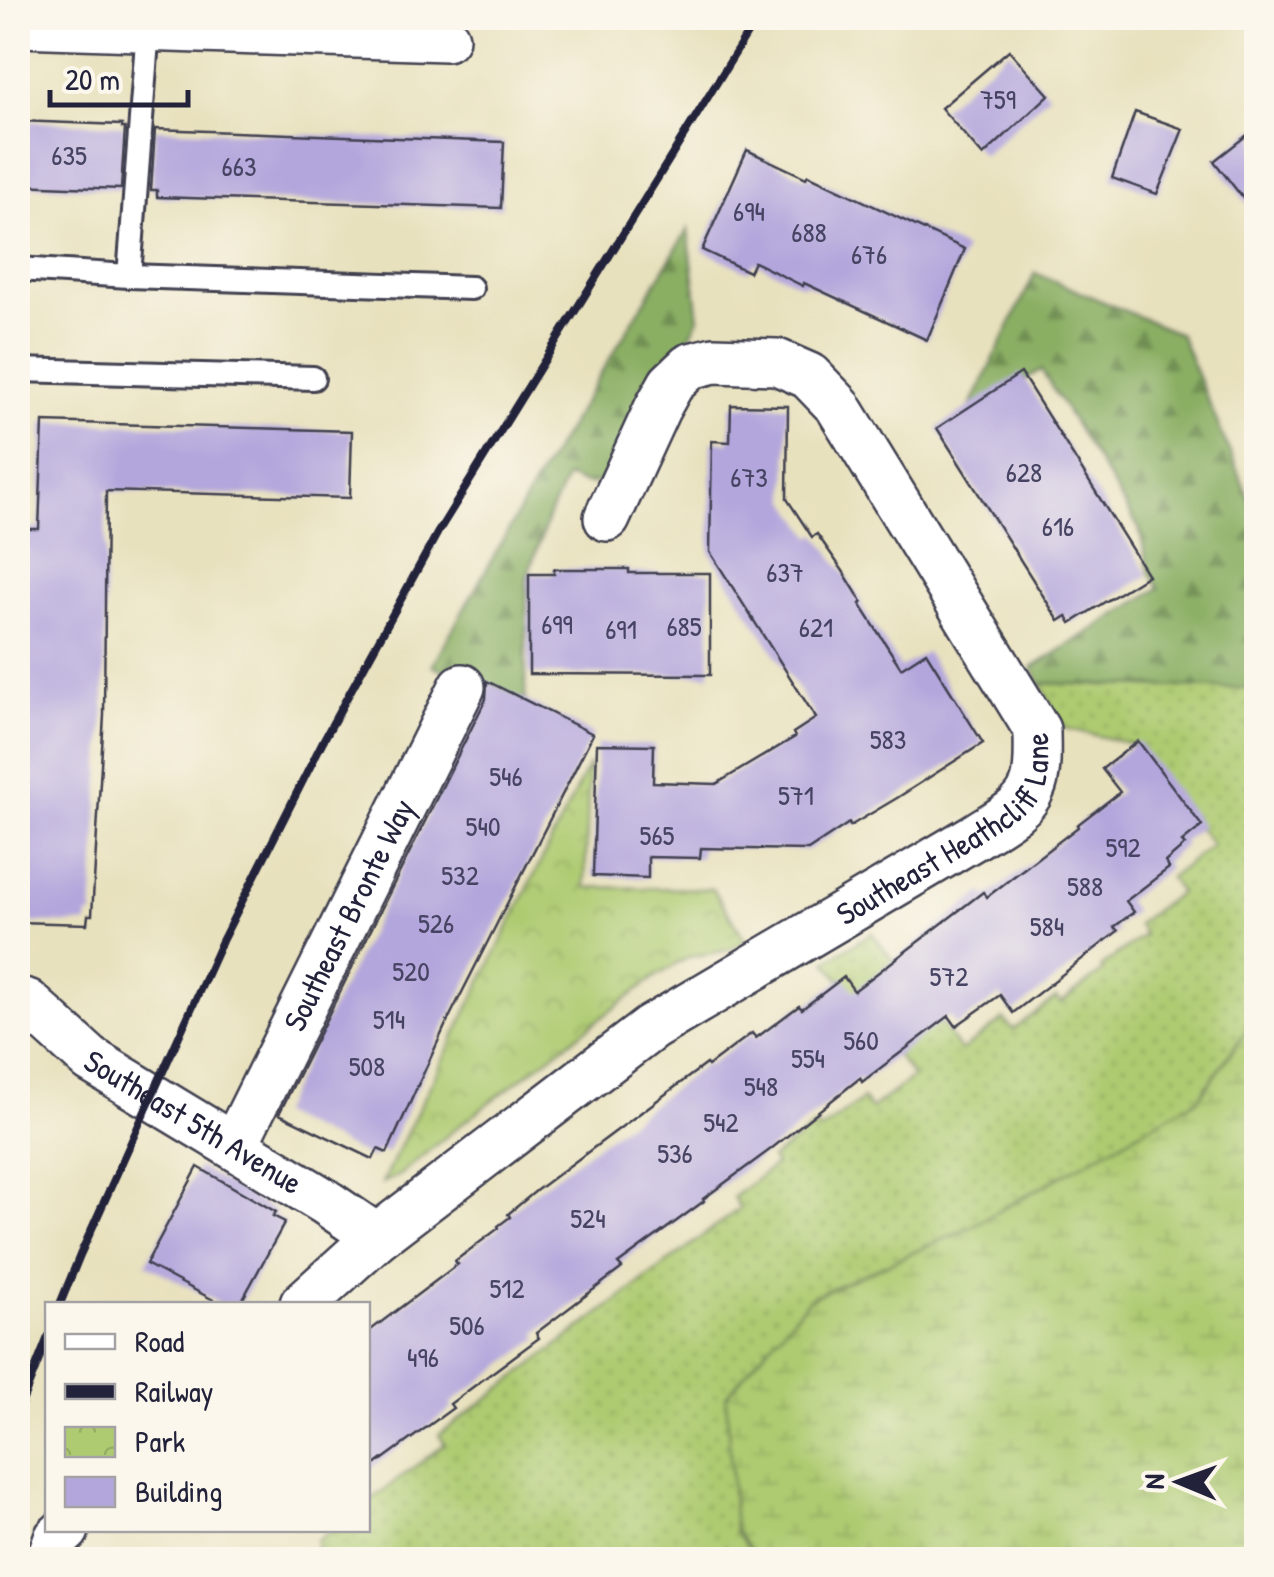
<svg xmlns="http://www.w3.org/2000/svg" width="1274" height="1577" viewBox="0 0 1274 1577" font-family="'Patrick Hand',sans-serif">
  <defs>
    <pattern id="grass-dots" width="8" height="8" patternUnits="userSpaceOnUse" patternTransform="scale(2.5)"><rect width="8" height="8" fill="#aecb71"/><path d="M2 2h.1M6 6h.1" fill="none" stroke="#95ae63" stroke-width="1.8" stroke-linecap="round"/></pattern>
    <pattern id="forest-firs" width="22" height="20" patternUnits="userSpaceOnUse" patternTransform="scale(2.5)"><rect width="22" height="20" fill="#8aaf63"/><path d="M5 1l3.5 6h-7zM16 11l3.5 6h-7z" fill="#708e53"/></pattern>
    <pattern id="wetland-marsh" width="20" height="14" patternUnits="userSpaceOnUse" patternTransform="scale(2.5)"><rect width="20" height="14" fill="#aecb71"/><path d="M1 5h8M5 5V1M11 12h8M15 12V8" fill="none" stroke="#95ae63"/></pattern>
    <pattern id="park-crowns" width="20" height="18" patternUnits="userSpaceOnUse" patternTransform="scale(2.5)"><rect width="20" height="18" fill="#aecb71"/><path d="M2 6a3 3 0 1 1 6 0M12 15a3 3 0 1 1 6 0" fill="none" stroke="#95ae63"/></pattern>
  </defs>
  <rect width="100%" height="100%" fill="#fbf7ec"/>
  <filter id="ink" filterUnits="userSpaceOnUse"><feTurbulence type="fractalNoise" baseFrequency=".01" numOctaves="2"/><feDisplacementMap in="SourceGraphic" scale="20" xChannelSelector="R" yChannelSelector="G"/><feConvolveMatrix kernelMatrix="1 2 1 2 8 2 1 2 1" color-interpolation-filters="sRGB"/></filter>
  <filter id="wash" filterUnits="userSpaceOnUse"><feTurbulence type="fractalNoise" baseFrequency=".0048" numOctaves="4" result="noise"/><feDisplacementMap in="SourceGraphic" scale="40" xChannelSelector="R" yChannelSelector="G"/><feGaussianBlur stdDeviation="2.25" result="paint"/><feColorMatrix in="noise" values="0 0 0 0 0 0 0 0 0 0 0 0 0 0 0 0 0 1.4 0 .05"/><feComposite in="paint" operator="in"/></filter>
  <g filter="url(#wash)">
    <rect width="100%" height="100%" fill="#e8e1be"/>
    <polygon fill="url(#grass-dots)" stroke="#687656" stroke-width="2.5" points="1040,683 1256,689 1256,1017 1198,1099 967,1229 810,1298 735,1531 758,1559 301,1560 319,1546 316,1541 332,1530 368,1530 368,1502 445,1444 439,1435 740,1208 733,1197 775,1165 771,1159 815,1126 820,1131 863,1099 871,1109 913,1077 826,961 872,933 961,1051 1004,1019 1013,1030 1056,998 1061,1003 1103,971 1101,967 1144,935 1137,924 1180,892 1169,878 1212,845 1136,745 1064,728"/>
    <g fill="url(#forest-firs)" stroke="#56684f" stroke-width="2.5">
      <path d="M 688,229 L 699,318 L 685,346 L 604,478 C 590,489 582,483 567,477 L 549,515 L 527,578 L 525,706 L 432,666 L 536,481 Z"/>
      <polygon points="1035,273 1180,334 1256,515 1256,689 1040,683 1032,668 1159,588 1149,572 1139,528 1041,370 966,416"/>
    </g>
    <polygon fill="url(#wetland-marsh)" stroke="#687656" stroke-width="2.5" points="1256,1017 1256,1559 758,1559 735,1531 726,1396 810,1298 967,1229 1198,1099"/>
    <polygon fill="url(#park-crowns)" stroke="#687656" stroke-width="2.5" points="589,764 585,887 713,889 746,941 728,950 689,957 655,977 460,1125 398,1176 382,1183"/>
    <g id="blocks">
      <g fill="#b3a6dc">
        <polygon points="1009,50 1049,95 983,156 941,108"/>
        <polygon points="1135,112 1183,129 1157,194 1112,178"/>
        <polygon points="18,121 122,125 122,128 125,128 121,189 18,185"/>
        <polygon points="1256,128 1256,215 1214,161"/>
        <polygon points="155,129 504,142 501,208 157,197 157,190 151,190"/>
        <polygon points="747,150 806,178 808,175 965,249 927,340 804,283 803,286 754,262 749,272 702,250"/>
        <polygon points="1021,373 1148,575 1071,623 1067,616 1059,621 937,428"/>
        <polygon points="731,405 788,406 787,499 812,537 817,534 843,571 862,602 860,604 901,668 926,652 983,743 897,798 850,826 849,823 808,850 701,848 700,858 648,857 648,878 593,876 597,744 654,745 653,782 716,784 795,737 793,733 816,718 710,552 712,441 730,442"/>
        <polygon points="43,422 352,431 350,498 106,491 104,715 92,915 88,915 87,924 18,922 18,529 39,529"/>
        <polygon points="554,569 629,569 629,573 710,573 710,675 529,674 529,574 554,574"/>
        <polygon points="487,681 593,734 446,1024 387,1153 378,1149 373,1159 279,1114 486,699"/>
        <polygon points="1138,741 1202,826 1182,842 1185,845 1165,862 1169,868 1126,901 1134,912 1114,927 1118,931 1013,1013 1000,995 956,1026 949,1016 862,1082 860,1078 771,1149 703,1199 704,1201 618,1264 622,1268 536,1333 539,1338 450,1404 453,1408 368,1470 368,1332 458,1264 455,1261 499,1228 498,1226 510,1217 508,1214 537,1190 706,1064 708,1066 752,1033 756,1038 799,1006 802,1009 844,977 854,991 983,892 987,897 1078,827 1077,825 1120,792 1102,769"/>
        <polygon points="198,1167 276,1212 273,1216 285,1222 240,1304 221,1304 146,1264"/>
      </g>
    </g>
  </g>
  <g filter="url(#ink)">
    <use href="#blocks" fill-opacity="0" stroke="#403f4f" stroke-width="2.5"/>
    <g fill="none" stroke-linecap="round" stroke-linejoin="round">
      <g stroke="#403f4f" stroke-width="28">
        <g id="lane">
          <polyline points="18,269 129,276 148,28"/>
          <polyline points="129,276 471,288"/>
          <polyline points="18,370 313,378"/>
        </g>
      </g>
      <g stroke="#403f4f" stroke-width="50">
        <g id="street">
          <polyline points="18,24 446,38"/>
          <path id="s1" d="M 18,1000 L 27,1002 L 91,1060 L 324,1201 L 377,1237"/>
          <path id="s2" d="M 234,1146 L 462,687"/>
          <path id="s3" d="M 303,1304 L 377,1237 L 651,1028 L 976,836 C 995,823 1023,811 1032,788 C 1039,773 1037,746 1037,730 L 838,406 L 809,376 L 777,362 L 714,360 L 690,366 L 671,384 L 657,409 L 607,518"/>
          <polyline points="49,1560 57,1538 66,1530"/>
        </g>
      </g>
      <use href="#lane" stroke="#fff" stroke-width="22"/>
      <use href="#street" stroke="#fff" stroke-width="45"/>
      <g stroke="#22223b" stroke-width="8">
        <polyline points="60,1304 80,1255 222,941 323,741 438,532 757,18"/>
        <polyline points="18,1412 48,1337"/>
      </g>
    </g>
  </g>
  <g text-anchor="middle" stroke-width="9" stroke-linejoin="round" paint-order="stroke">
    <g font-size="28" fill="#464363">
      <text x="998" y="109">759</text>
      <text x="69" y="165">635</text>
      <text x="239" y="176">663</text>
      <text x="749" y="221">694</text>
      <text x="809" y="242">688</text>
      <text x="869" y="264">676</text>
      <text x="1024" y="482">628</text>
      <text x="749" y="487">673</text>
      <text x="1058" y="536">616</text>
      <text x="785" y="582">637</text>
      <text x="557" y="634">699</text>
      <text x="684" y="636">685</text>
      <text x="816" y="637">621</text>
      <text x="621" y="639">691</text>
      <text x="888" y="749">583</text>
      <text x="506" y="786">546</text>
      <text x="796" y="805">571</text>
      <text x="483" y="836">540</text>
      <text x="657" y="845">565</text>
      <text x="1123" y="857">592</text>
      <text x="460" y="885">532</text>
      <text x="1085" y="896">588</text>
      <text x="436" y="933">526</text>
      <text x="1047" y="936">584</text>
      <text x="411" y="981">520</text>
      <text x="949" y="986">572</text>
      <text x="389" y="1029">514</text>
      <text x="861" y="1050">560</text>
      <text x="808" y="1068">554</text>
      <text x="367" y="1076">508</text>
      <text x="761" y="1096">548</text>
      <text x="721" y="1132">542</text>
      <text x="675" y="1163">536</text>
      <text x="588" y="1228">524</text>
      <text x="507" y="1298">512</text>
      <text x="467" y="1335">506</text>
      <text x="423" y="1367">496</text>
    </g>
    <g font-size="32" fill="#22223b" stroke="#fbf7ec">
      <text dy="11" stroke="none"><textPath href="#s3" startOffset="808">Southeast Heathcliff Lane</textPath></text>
      <text dy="11" stroke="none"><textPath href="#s2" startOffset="258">Southeast Bronte Way</textPath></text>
      <text dy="11" stroke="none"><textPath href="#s1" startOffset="215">Southeast 5th Avenue</textPath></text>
    </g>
  </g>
  <rect width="1274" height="1577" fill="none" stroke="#fbf7ec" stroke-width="60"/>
  <rect x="45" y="1302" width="325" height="230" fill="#fbf7ec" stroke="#a4a2a5" stroke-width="2.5"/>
  <rect x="65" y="1334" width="50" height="15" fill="#ffffff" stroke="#a4a2a5" stroke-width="2.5"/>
  <text x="135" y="1352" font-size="30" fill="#22223b">Road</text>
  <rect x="65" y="1384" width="50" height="15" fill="#22223b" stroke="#a4a2a5" stroke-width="2.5"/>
  <text x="135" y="1402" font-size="30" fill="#22223b">Railway</text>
  <rect x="65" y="1427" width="50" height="30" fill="url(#park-crowns)" stroke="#a4a2a5" stroke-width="2.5"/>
  <text x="135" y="1452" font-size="30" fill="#22223b">Park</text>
  <rect x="65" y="1477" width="50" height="30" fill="#b3a6dc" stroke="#a4a2a5" stroke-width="2.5"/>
  <text x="135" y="1502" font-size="30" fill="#22223b">Building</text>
  <g transform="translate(1179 1482) rotate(271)" stroke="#fbf7ec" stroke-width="8" paint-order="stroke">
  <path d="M0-8L18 38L0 25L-18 38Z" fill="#22223b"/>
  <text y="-15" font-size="28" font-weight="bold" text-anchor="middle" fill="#22223b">N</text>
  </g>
  <path d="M50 90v15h138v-15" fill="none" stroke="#22223b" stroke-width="5"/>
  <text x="65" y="90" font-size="30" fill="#22223b" stroke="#fbf7ec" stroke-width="8" paint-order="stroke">20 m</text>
</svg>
